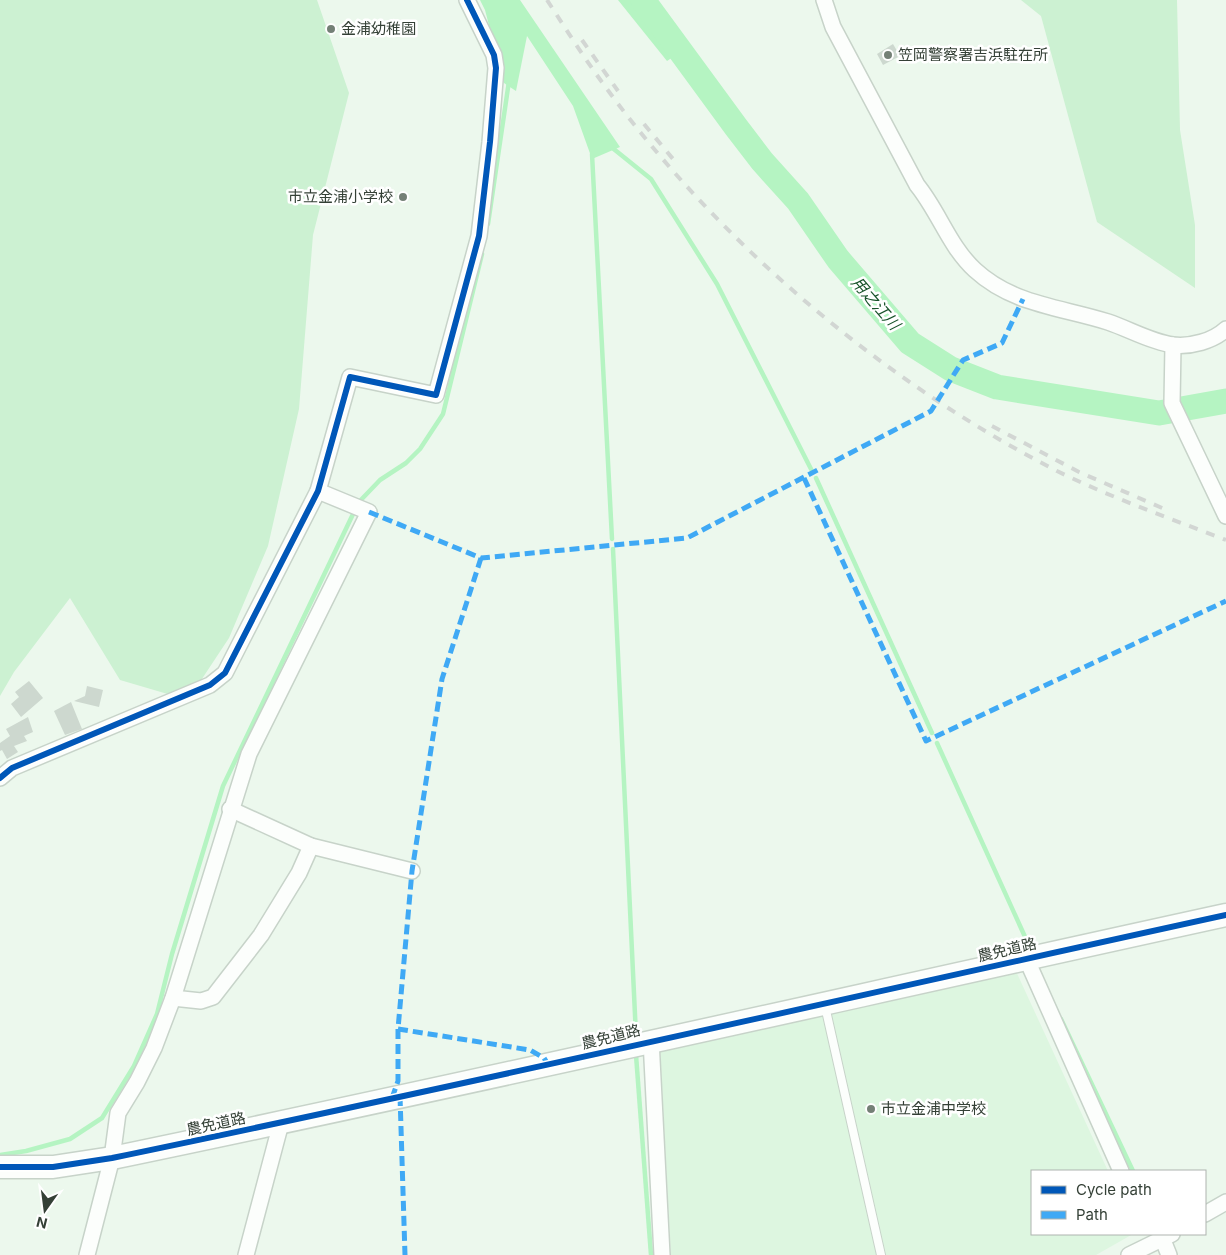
<svg xmlns="http://www.w3.org/2000/svg" width="1226" height="1255" viewBox="0 0 1226 1255" font-family="Inter,'Noto Sans JP',sans-serif">
  <rect width="100%" height="100%" fill="#ecf8ed"/>
  <polygon fill="#ddf6e0" points="1015,969 1108,1171 1032,1171 1032,1234 1133,1234 1096,1255 671,1255 660,1046"/>
  <g fill="#ccf1d2">
    <polygon points="0,0 317,0 349,93 313,235 299,409 268,546 229,638 188,700 120,680 70,598 14,672 0,696"/>
    <polygon points="1021,0 1177,0 1180,130 1195,225 1195,288 1097,222 1041,16"/>
  </g>
  <g fill="#b5f4c2">
    <polygon points="480,0 520,0 620,147 592,159 573,106 527,36 516,91 504,83 485,10"/>
    <polygon points="618,0 655,0 688,47 667,61"/>
  </g>
  <g fill="none" stroke-linecap="round" stroke-linejoin="round">
    <g stroke="#b5f4c2" stroke-width="4.5">
      <polyline points="610,146 651,179 717,284 811,469"/>
      <polyline points="592,154 612,539"/>
      <polyline points="488,224 509,81"/>
      <polyline points="816,478 932,733"/>
      <polyline points="358,503 380,480 406,463 420,449 443,414 482,254"/>
      <polyline points="613,549 636,1036"/>
      <polyline points="937,743 1031,950"/>
      <polyline points="1061,1019 1133,1171"/>
      <polyline points="636,1055 651,1255"/>
      <polyline points="0,1155 26,1151 70,1139 102,1118 134,1066 157,1014 172,954 223,786 354,512"/>
    </g>
    <polyline stroke="#b5f4c2" stroke-width="25" points="643,0 736,127 762,161 798,201 838,259 910,343 951,369 997,387 1159,413 1226,401"/>
  </g>
  <g fill="#cdd8cf">
    <polygon points="893,44 900,56 883,65 877,54"/>
    <polygon points="29,681 43,698 21,717 11,704 19,697 15,692"/>
    <polygon points="87,686 103,690 99,707 74,701 85,696"/>
    <polygon points="71,702 82,729 65,735 54,711"/>
    <polygon points="28,717 33,732 24,736 27,741 14,746 18,752 7,759 2,750 0,751 0,743 10,736 6,729"/>
  </g>
  <g fill="none" stroke-linecap="round" stroke-linejoin="round">
    <g stroke="#c7d3c9" stroke-width="10">
      <polyline id="lane" points="825,1006 881,1255"/>
    </g>
    <g stroke="#c7d3c9" stroke-width="18">
      <g id="street">
        <path d="M 824,0 L 833,27 L 917,185 C 939,212 949,246 975,270 C 1013,305 1061,307 1108,322 C 1129,329 1151,342 1173,345 C 1191,347 1213,341 1226,329"/>
        <polyline points="1173,345 1172,403 1226,516"/>
        <polyline points="0,778 12,768 210,685 225,673 318,491 350,377 436,395 479,236 490,142 496,68 494,55 467,0"/>
        <polyline points="230,809 311,846 412,871"/>
        <polyline points="1026,958 1121,1171"/>
        <polyline points="173,998 201,1001 213,997 261,935 299,873 311,846"/>
        <polyline points="651,1040 662,1255"/>
        <polyline points="1205,1214 1226,1202"/>
        <polyline points="1163,1240 1169,1255"/>
        <polyline points="87,1255 112,1158 118,1113 137,1082 154,1048 173,998 249,754 369,512 318,491"/>
        <polyline points="246,1255 281,1123"/>
        <polyline points="1129,1255 1172,1234"/>
      </g>
    </g>
    <g stroke="#c7d3c9" stroke-width="25">
      <path id="secondary" d="M 0,1167 L 53,1167 L 112,1158 C 484,1081 855,996 1226,915"/>
    </g>
    <use href="#lane" stroke="#fcfefc" stroke-width="8"/>
    <use href="#street" stroke="#fcfefc" stroke-width="15"/>
    <use href="#secondary" stroke="#fcfefc" stroke-width="22"/>
    <g stroke="#d2d6d3" stroke-width="4" stroke-dasharray="9 9" stroke-linecap="butt">
      <path d="M 547,0 C 564,26 581,53 599,78 C 715,240 880,380 1057,471 C 1112,498 1169,518 1226,540"/>
      <polyline points="582,40 618,91"/>
      <polyline points="644,124 673,159"/>
      <polyline points="992,426 1079,472 1169,511"/>
    </g>
    <g stroke="#3fa9f5" stroke-width="5" stroke-dasharray="10 5" stroke-linecap="butt">
      <polyline points="804,478 926,741 1226,601"/>
      <polyline points="369,512 481,558 687,538 931,411 963,360 1002,343 1023,299"/>
      <polyline points="398,1029 530,1050 544,1058 549,1066"/>
      <polyline points="400,1096 405,1255"/>
      <polyline points="392,1098 398,1081 398,1029 412,871 442,679 481,558"/>
    </g>
    <g stroke="#fff" stroke-width="9">
      <g id="cycleway">
        <polyline points="0,778 12,768 210,685 225,673 318,491 350,377 436,395 479,236 490,142 496,68 494,55 467,0"/>
        <path d="M 0,1167 L 53,1167 L 112,1158 C 484,1081 855,996 1226,915"/>
      </g>
    </g>
    <use href="#cycleway" stroke="#0057b8" stroke-width="6"/>
  </g>
  <g fill="#748076" stroke="#fff" stroke-width="2">
    <circle cx="331" cy="29" r="5"/>
    <circle cx="888" cy="55" r="5"/>
    <circle cx="403" cy="197" r="5"/>
    <circle cx="871" cy="1109" r="5"/>
  </g>
  <g text-anchor="middle" stroke-width="5" stroke-linejoin="round" paint-order="stroke">
    <g font-size="15" fill="#344036" stroke="#fff" text-anchor="start">
      <text x="341" y="34">金浦幼稚園</text>
      <text x="898" y="60">笠岡警察署吉浜駐在所</text>
      <text x="393" y="202" text-anchor="end">市立金浦小学校</text>
      <text x="881" y="1114">市立金浦中学校</text>
    </g>
    <g font-size="15" fill="#344036" stroke="#fff">
      <text transform="translate(1007 950) rotate(-13)" y="5">農免道路</text>
      <text transform="translate(611 1037) rotate(-14)" y="5">農免道路</text>
      <text transform="translate(216 1124) rotate(-12)" y="5">農免道路</text>
    </g>
    <g font-size="16" font-style="italic" fill="#175329" stroke="#fff">
      <text transform="translate(876 303) rotate(49)" y="6">用之江川</text>
    </g>
  </g>
  <rect x="1031" y="1170" width="175" height="65" fill="#ffffff" stroke="#aeb3af"/>
  <rect x="1041" y="1186" width="25" height="8" fill="#0057b8" stroke="#aeb3af"/>
  <text x="1076" y="1195" font-size="15" fill="#344036">Cycle path</text>
  <rect x="1041" y="1211" width="25" height="8" fill="#3fa9f5" stroke="#aeb3af"/>
  <text x="1076" y="1220" font-size="15" fill="#344036">Path</text>
  <g transform="translate(45 1210) rotate(194)" stroke="#ffffff" stroke-width="4" paint-order="stroke">
  <path d="M0-4L9 19L0 12L-9 19Z" fill="#344036"/>
  <text y="-8" font-size="14" font-weight="bold" text-anchor="middle" fill="#344036">N</text>
  </g>
</svg>
